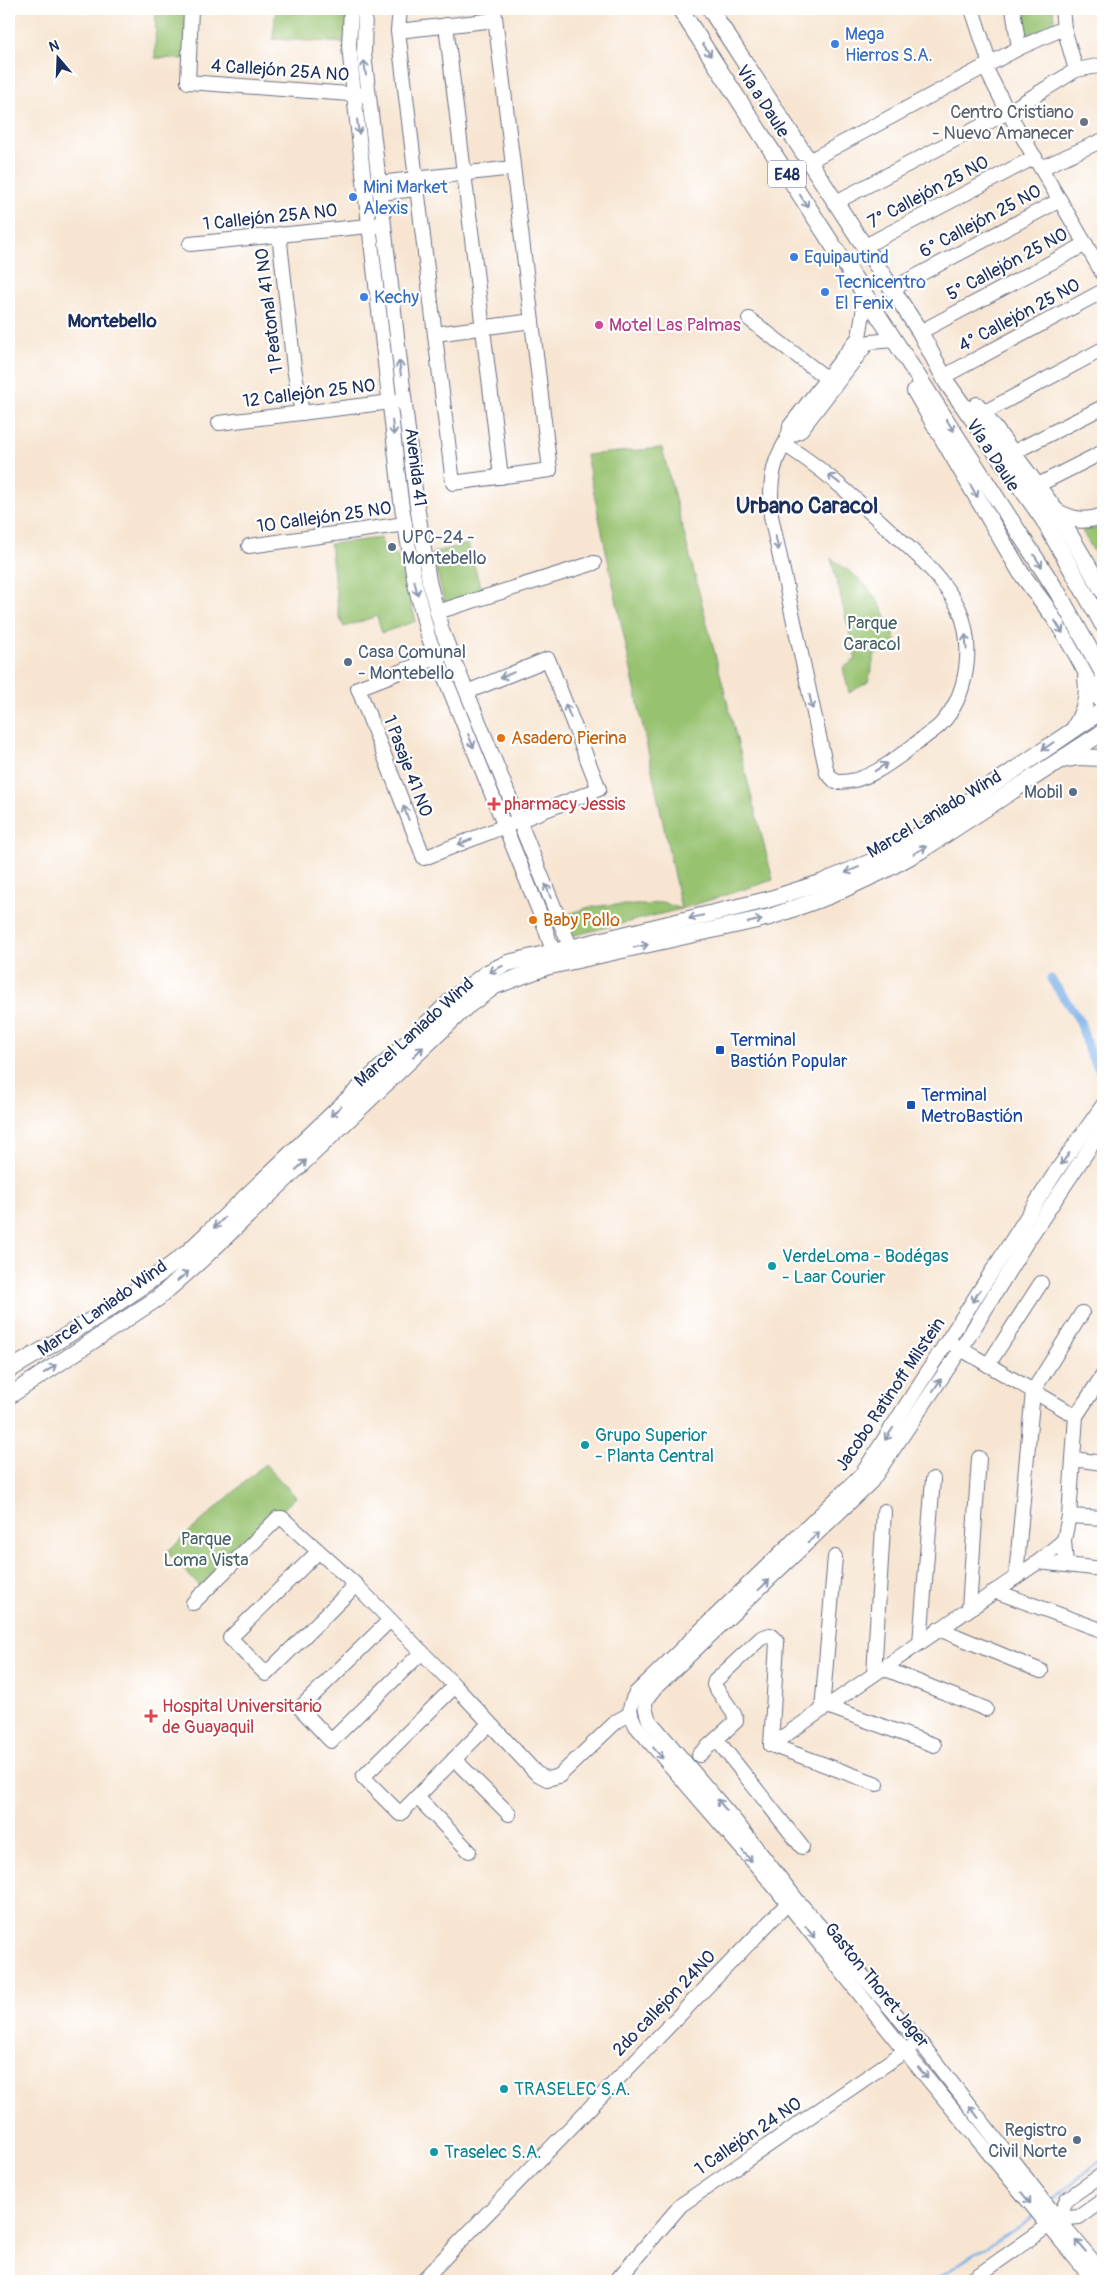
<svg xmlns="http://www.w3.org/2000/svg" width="1112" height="2290" viewBox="0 0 1112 2290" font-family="Pangolin,sans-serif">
  <rect width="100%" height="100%" fill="#fff"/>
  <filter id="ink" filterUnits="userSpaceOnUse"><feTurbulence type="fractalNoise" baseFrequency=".02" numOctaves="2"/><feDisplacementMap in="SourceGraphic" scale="10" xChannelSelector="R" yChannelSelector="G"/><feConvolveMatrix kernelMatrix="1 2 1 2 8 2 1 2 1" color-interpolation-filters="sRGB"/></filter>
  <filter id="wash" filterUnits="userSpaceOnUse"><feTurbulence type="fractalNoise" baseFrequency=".0096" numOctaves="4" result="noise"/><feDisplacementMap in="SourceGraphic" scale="20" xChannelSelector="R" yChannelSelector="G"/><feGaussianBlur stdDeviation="1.12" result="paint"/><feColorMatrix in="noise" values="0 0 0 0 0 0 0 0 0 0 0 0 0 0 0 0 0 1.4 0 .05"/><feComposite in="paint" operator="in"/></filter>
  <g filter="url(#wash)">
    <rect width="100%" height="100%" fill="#f7e5d1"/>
    <g fill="#97c26f" stroke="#597866">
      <polygon points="156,9 187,9 184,59 155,58"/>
      <polygon points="276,9 347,9 349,43 273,39"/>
      <polygon points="1018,9 1053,9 1055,25 1023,36"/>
      <polygon points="662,448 773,880 681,909 567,937 558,918 586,908 608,905 645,905 662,902 681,909 586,455"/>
      <polygon points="1103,527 1103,567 1082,531"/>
      <polygon points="381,538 385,555 397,554 416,621 382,633 377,616 344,627 339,616 330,544"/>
      <polygon points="468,544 482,593 445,605 432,553"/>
      <path d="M 831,558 C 841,566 853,573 862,582 C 880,598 890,623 897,646 L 875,654 L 868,682 L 849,693 L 843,668 L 856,659 Z"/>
      <polygon points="265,1464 296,1497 201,1588 167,1552"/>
    </g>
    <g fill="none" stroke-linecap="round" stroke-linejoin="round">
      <g stroke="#79afe7" stroke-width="2.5">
        <polyline points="1050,2202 1103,2158"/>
        <polyline points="930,2281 1014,2231 1034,2215"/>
      </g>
      <polyline stroke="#79afe7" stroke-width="9" points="1051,979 1080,1021 1089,1052 1103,1076"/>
    </g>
  </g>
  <g filter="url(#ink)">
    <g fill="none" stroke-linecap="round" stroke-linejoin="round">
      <g stroke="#686f86" stroke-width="16">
        <g id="minor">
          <polyline points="191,9 188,82 363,95"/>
          <polyline points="351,9 349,46 354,95 401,501 415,584 428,636 541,916 556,960"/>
          <polyline points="365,9 364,54 416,499 429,581 442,631 574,956"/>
          <polyline points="400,9 398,31 453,483 550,470 494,9"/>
          <polyline points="972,9 990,64"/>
          <polyline points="1013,9 1019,48"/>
          <polyline points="1062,9 1064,28 1076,70"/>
          <polyline points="446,25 501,477"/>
          <polyline points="398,31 495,20"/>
          <polyline points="985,67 1008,112 1103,274"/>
          <polyline points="809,161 1019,48 1064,28"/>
          <polyline points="1041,168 1103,140"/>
          <polyline points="379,183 513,168"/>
          <polyline points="380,193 417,189"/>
          <polyline points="836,202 1008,112 1076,70 1103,65"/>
          <polyline points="279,234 294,368 302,413"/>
          <polyline points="190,244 378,225"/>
          <polyline points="865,246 1035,157"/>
          <polyline points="892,289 1060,200"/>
          <polyline points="749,319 834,384"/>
          <polyline points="920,332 1086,244"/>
          <polyline points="435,334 532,321"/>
          <polyline points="952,372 1103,291"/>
          <polyline points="983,413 1103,349"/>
          <polyline points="219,423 399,401"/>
          <polyline points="790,436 800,431 866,345 870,342 894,340"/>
          <path d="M 785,445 C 821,467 851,495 882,523 C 901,541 923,558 939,579 C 946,588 956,601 960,611 C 974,647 968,696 940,725 C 935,730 928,734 922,739 C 898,757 868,784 836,782 L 827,773 L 771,516 C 771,498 770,479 776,462 C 780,448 790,441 790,426 L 859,337 L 866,295"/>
          <polyline points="1014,452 1103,407"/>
          <polyline points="1038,485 1103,452"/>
          <polyline points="249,546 405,524"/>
          <polyline points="437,612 594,563"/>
          <polyline points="446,654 358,688 424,858 599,789 548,659 467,692"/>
          <path d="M 1103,1128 L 1026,1243 L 961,1349 L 871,1482 L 655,1688 C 643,1701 643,1704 649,1720 L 736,1822 L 797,1900 L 919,2041 L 1058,2219 L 1103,2273"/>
          <polyline points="954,1345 1076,1416"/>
          <polyline points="988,1365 1041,1283"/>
          <polyline points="1073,1459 1103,1463"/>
          <polyline points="1069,1516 1103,1518"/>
          <polyline points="318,1552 230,1638 266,1674 356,1585"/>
          <polyline points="1038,1562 1103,1569"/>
          <polyline points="1066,1565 1064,1540 1069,1516 1076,1416 1103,1375"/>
          <polyline points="1016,1576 1033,1391 1082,1313"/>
          <polyline points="995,1591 1101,1630"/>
          <polyline points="193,1603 278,1518 282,1518 356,1585 455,1686 536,1773 547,1779 559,1776 617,1721 630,1714"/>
          <polyline points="969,1609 979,1458"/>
          <polyline points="390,1620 300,1708 331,1741 422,1652"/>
          <polyline points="939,1629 1041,1671"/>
          <polyline points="920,1643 933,1479"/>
          <polyline points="883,1668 986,1709"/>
          <polyline points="874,1674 884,1511"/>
          <polyline points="455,1686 363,1777 400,1814 489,1724"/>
          <polyline points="827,1706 934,1745"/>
          <polyline points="822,1710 835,1557"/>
          <polyline points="717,1740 802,1847"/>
          <polyline points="771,1745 1038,1562 1064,1540"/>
          <polyline points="771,1745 877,1784"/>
          <polyline points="699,1755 736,1721 734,1714 714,1685 715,1681 761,1638 770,1635 777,1642 771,1745"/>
          <polyline points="454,1759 509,1814"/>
          <polyline points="417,1797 469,1851"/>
          <polyline points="1058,2219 1079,2217 1103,2200"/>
          <polyline points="422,2281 788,1903"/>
          <polyline points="616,2281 681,2205 911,2047"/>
          <polyline points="970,2281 1058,2219 1067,2199 1103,2174"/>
          <path d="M 1094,2281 L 905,2051 L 769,1880 L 636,1726 C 629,1713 628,1706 636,1693 L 862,1474 L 1057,1170 L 1103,1105"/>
        </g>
      </g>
      <g stroke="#686f86" stroke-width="18">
        <g id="major">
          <polyline points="680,9 1058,593"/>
          <polyline points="710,9 920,332 947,383 1043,519 1103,625"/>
          <polyline points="915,391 1021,573 1056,620 1078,657 1103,704"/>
          <polyline points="977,405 1056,511 1103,591"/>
          <path d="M 1056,511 C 1073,521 1085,522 1103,516"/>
          <path d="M 1075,727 C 1084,711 1089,696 1086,678"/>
          <polyline points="1063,760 1078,757 1103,758"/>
          <path d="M 9,1370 C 70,1334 131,1297 187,1253 L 455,997 L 487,973 L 508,963 L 767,900 L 823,882 L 878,859 L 920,834 L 1103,710"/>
          <polyline points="9,1396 158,1298 202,1259 466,1007 495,986 546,967 770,917 829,896 885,870 920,851 1103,732"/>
        </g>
      </g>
      <use href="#minor" stroke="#fff" stroke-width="14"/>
      <use href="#major" stroke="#fff" stroke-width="16"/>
      <g stroke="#686f86" stroke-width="18" stroke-linecap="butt">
        <polyline id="major-bridge" points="1058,593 1103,673"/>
      </g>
      <use href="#major-bridge" stroke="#fff" stroke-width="16"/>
    </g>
    <defs><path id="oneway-shaft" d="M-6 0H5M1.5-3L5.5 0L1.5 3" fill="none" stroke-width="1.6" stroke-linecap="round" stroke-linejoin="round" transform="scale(1.25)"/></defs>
    <g stroke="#8d97ae">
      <use href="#oneway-shaft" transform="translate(707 50) rotate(57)"/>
      <use href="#oneway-shaft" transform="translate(365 68) rotate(-97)"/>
      <use href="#oneway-shaft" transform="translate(358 127) rotate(83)"/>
      <use href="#oneway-shaft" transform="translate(804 201) rotate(57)"/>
      <use href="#oneway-shaft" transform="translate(400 368) rotate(-97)"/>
      <use href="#oneway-shaft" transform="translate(950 425) rotate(57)"/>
      <use href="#oneway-shaft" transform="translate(393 428) rotate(83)"/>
      <use href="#oneway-shaft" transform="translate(834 479) rotate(-142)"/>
      <use href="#oneway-shaft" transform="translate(974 491) rotate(60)"/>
      <use href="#oneway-shaft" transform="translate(777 543) rotate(78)"/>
      <use href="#oneway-shaft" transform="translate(1038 561) rotate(57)"/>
      <use href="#oneway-shaft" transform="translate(416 588) rotate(77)"/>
      <use href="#oneway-shaft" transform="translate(1059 627) rotate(58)"/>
      <use href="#oneway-shaft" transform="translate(966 642) rotate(-94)"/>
      <use href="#oneway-shaft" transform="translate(507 675) rotate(158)"/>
      <use href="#oneway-shaft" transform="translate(811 702) rotate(78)"/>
      <use href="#oneway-shaft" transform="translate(568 711) rotate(-112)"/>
      <use href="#oneway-shaft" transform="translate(471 741) rotate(68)"/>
      <use href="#oneway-shaft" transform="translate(1048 746) rotate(145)"/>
      <use href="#oneway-shaft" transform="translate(881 767) rotate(-33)"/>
      <use href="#oneway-shaft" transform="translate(406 813) rotate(-111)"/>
      <use href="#oneway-shaft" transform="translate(465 842) rotate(158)"/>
      <use href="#oneway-shaft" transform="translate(920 850) rotate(-31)"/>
      <use href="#oneway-shaft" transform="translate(852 870) rotate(157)"/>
      <use href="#oneway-shaft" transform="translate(548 891) rotate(-112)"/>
      <use href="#oneway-shaft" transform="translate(696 917) rotate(167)"/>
      <use href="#oneway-shaft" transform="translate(755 921) rotate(-13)"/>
      <use href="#oneway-shaft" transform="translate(641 946) rotate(-12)"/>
      <use href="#oneway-shaft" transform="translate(496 969) rotate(156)"/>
      <use href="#oneway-shaft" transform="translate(418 1052) rotate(-44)"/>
      <use href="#oneway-shaft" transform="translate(336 1111) rotate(136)"/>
      <use href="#oneway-shaft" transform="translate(1065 1159) rotate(126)"/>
      <use href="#oneway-shaft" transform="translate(301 1165) rotate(-44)"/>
      <use href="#oneway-shaft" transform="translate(219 1223) rotate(136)"/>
      <use href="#oneway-shaft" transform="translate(183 1276) rotate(-41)"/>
      <use href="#oneway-shaft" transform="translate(976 1296) rotate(123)"/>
      <use href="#oneway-shaft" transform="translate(50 1369) rotate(-33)"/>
      <use href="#oneway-shaft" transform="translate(937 1385) rotate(-56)"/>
      <use href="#oneway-shaft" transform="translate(889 1434) rotate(124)"/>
      <use href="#oneway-shaft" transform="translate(814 1537) rotate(-43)"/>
      <use href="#oneway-shaft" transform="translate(764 1585) rotate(-43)"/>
      <use href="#oneway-shaft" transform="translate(658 1753) rotate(49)"/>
      <use href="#oneway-shaft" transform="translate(722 1805) rotate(-130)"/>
      <use href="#oneway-shaft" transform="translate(747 1856) rotate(48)"/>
      <use href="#oneway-shaft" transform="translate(810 1932) rotate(52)"/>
      <use href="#oneway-shaft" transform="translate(923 2073) rotate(50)"/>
      <use href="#oneway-shaft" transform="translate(974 2112) rotate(-128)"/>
      <use href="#oneway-shaft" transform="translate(1026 2198) rotate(51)"/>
      <use href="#oneway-shaft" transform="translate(1081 2246) rotate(-130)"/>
    </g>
  </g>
  <g fill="#3f7fe0" stroke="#fff" stroke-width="2">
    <circle cx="835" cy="44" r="5"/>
    <circle cx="353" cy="197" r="5"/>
    <circle cx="794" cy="257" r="5"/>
    <circle cx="825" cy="292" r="5"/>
    <circle cx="364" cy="297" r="5"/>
  </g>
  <circle fill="#6b7280" stroke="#fff" stroke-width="2" cx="1084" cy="122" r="5"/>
  <circle fill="#d1479c" stroke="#fff" stroke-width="2" cx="599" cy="325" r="5"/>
  <g fill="#5c6f8a" stroke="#fff" stroke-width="2">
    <circle cx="392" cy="547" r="5"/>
    <circle cx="348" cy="662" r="5"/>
    <circle cx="1073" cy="792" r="5"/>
    <circle cx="1077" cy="2140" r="5"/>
  </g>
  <g fill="#e8710a" stroke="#fff" stroke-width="2">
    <circle cx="501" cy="738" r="5"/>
    <circle cx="533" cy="920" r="5"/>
  </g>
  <g fill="#e0444e" stroke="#fff" stroke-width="2">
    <path d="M491.5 796.5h5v5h5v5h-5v5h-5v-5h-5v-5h5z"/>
    <path d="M148.5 1708.5h5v5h5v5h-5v5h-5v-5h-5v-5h5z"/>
  </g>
  <g fill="#1a4fb4" stroke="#fff" stroke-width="2">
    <rect x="715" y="1045" width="10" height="10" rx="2.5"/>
    <rect x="906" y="1100" width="10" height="10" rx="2.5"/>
  </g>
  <g fill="#0f9aa8" stroke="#fff" stroke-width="2">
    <circle cx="772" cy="1266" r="5"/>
    <circle cx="585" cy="1445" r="5"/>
    <circle cx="504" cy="2089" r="5"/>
    <circle cx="434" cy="2152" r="5"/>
  </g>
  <g text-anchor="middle" stroke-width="4.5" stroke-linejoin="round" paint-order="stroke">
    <rect fill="#fff" stroke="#5f6d8e" stroke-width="1" x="768" y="160.5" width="38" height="27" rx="4"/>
    <g font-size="16" font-weight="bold" fill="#1b2f5e">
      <text x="787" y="180">E48</text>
    </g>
    <g font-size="18" fill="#366cbe" stroke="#fff" text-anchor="start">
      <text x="845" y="40">Mega<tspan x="845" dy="21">Hierros S.A.</tspan></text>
      <text x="363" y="193">Mini Market<tspan x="363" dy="21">Alexis</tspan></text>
      <text x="804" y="263">Equipautind</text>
      <text x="835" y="288">Tecnicentro<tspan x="835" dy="21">El Fenix</tspan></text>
      <text x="374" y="303">Kechy</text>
    </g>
    <g font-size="18" fill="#1b2f5e" stroke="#fff">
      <text transform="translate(280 70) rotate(4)" y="6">4 Callejón 25A NO</text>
      <text transform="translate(763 101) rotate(57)" y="6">Vía a Daule</text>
      <text transform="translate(928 192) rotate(-28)" y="6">7° Callejón 25 NO</text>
      <text transform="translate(270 217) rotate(-6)" y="6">1 Callejón 25A NO</text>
      <text transform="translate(980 221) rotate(-28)" y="6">6° Callejón 25 NO</text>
      <text transform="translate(1007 264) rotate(-28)" y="6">5° Callejón 25 NO</text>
      <text transform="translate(269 311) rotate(-97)" y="6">1 Peatonal 41 NO</text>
      <text transform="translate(1019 315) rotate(-28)" y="6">4° Callejón 25 NO</text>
      <text transform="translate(309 393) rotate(-7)" y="6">12 Callejón 25 NO</text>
      <text transform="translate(993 455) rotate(57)" y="6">Vía a Daule</text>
      <text transform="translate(416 467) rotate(83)" y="6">Avenida 41</text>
      <text transform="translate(324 517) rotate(-8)" y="6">10 Callejón 25 NO</text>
      <text transform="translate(408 766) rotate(69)" y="6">1 Pasaje 41 NO</text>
      <text transform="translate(934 814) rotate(-31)" y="6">Marcel Laniado Wind</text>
      <text transform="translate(414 1032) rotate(-42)" y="6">Marcel Laniado Wind</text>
      <text transform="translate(102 1308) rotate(-35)" y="6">Marcel Laniado Wind</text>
      <text transform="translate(890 1394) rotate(-56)" y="6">Jacobo Ratinoff Milstein</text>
      <text transform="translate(877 1985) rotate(51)" y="6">Gaston Thoret Jager</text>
      <text transform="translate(664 2003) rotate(-46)" y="6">2do callejon 24NO</text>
      <text transform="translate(748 2136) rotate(-34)" y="6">1 Callejón 24 NO</text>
    </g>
    <g font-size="18" fill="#5b616d" stroke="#fff" text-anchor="end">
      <text x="1074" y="118">Centro Cristiano<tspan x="1074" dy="21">- Nuevo Amanecer</tspan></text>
    </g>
    <g font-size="18" fill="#b23c85" stroke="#fff" text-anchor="start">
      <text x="609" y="331">Motel Las Palmas</text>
    </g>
    <g font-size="18" fill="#4e5e75" stroke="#fff" text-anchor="start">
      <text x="402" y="543">UPC-24 -<tspan x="402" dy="21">Montebello</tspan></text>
      <text x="358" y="658">Casa Comunal<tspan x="358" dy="21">- Montebello</tspan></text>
      <text x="1063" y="798" text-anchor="end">Mobil</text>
      <text x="1067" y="2136" text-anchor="end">Registro<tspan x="1067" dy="21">Civil Norte</tspan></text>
    </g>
    <g font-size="18" fill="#466264" stroke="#fff">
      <text x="872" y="629">Parque<tspan x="872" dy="21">Caracol</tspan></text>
      <text x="206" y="1545">Parque<tspan x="206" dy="21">Loma Vista</tspan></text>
    </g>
    <g font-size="18" fill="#c56008" stroke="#fff" text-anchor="start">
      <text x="511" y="744">Asadero Pierina</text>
      <text x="543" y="926">Baby Pollo</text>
    </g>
    <g font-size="18" fill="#be3a42" stroke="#fff" text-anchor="start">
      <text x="504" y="810">pharmacy Jessis</text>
      <text x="162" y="1712">Hospital Universitario<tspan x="162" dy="21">de Guayaquil</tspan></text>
    </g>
    <g font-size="18" fill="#164399" stroke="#fff" text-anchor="start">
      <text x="730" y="1046">Terminal<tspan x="730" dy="21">Bastión Popular</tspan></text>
      <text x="921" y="1101">Terminal<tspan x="921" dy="21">MetroBastión</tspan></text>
    </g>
    <g font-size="18" fill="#0d838f" stroke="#fff" text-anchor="start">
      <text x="782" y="1262">VerdeLoma - Bodégas<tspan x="782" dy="21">- Laar Courier</tspan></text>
      <text x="595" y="1441">Grupo Superior<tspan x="595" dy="21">- Planta Central</tspan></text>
      <text x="514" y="2095">TRASELEC S.A.</text>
      <text x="444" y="2158">Traselec S.A.</text>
    </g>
    <g font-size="19" font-weight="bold" fill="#1b2f5e" stroke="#fff">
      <text x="112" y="327">Montebello</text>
    </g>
    <g font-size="22" font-weight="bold" fill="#1b2f5e" stroke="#fff">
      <text x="807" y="513">Urbano Caracol</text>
    </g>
  </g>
  <rect width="1112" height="2290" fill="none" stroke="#fff" stroke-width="30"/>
  <g transform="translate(58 58) rotate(341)" stroke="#ffffff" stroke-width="4" paint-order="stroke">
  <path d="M0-4L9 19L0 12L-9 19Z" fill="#1b2f5e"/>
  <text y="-8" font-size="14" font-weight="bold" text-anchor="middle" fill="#1b2f5e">N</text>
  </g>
</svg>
